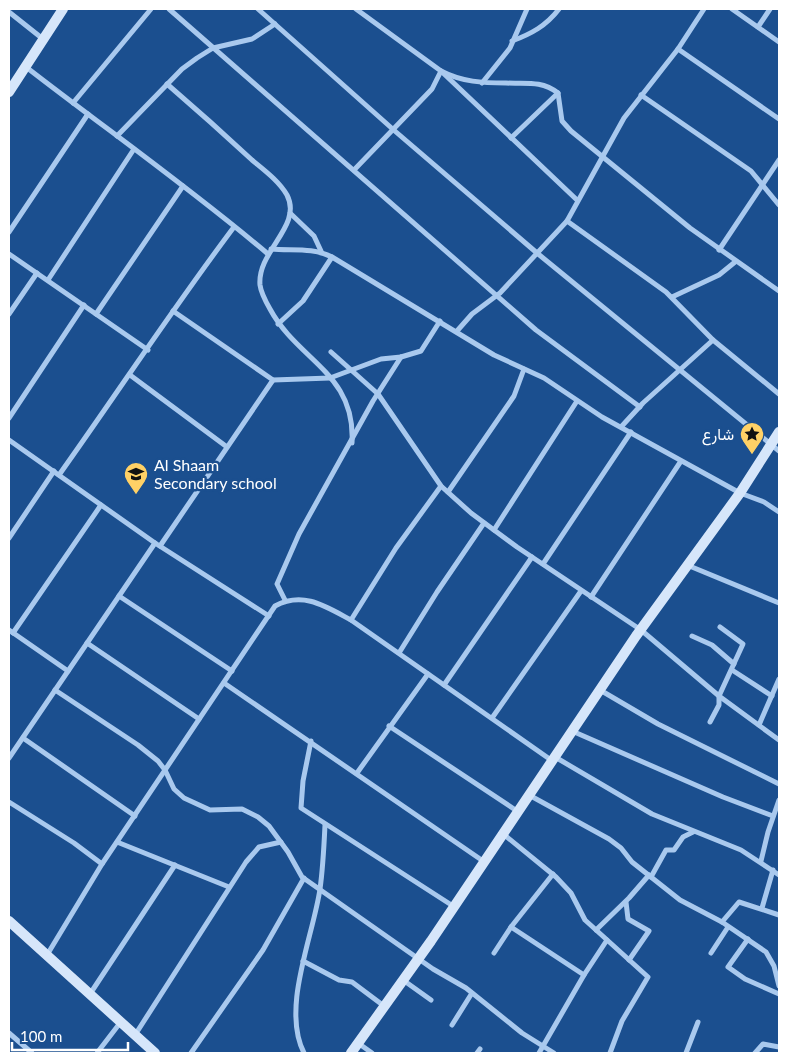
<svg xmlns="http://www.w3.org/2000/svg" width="788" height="1062" viewBox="0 0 788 1062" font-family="Lato,Vazirmatn,sans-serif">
  <rect width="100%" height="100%" fill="#1b4f8f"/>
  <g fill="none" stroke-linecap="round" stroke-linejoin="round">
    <g stroke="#a9c9ee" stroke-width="5">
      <polyline points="169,9 536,330 640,407"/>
      <polyline points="258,9 396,132 537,253 779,451"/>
      <polyline points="356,9 441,71 577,200"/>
      <polyline points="732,9 779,42"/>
      <polyline points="9,12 43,39"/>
      <polyline points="758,27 770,9"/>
      <path d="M 512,41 C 531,34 546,26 559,9"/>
      <polyline points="678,49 779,119"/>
      <path d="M 26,67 C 106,129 190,188 268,254"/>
      <path d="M 441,71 C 462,82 483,83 506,83 C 525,84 541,80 558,93 L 562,121 L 571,131 L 690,228 L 779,291"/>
      <polyline points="482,83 510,48 527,9"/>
      <path d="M 167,84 C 196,109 224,134 252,160 C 264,170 279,181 287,195 C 303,226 257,251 260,285 C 261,293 266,302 270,309 C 298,361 356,373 352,443"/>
      <polyline points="641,95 751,171 779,205"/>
      <polyline points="73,103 151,9"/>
      <polyline points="117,136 182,69 197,58 213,48 252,39 275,24"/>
      <polyline points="511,138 558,93"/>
      <polyline points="354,170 432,89 441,71"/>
      <polyline points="290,213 314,236 321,251"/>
      <polyline points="567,221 666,292 713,340 779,394"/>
      <polyline points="9,232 88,114"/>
      <path d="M 271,249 C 292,251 312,247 332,257 L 494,355 L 544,378 L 602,417 L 740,493 L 764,502 L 779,512"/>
      <polyline points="719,250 779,160"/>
      <polyline points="9,254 148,350"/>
      <polyline points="48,280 134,149"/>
      <polyline points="672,297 719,275 735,262"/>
      <polyline points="9,314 37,273"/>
      <polyline points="96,314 183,186"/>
      <polyline points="278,324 303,301 332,257"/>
      <polyline points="457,331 472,314 500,293 567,221 624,118 678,49 704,9"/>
      <polyline points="331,352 378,394 441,486 471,513 517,547 641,630 719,696 779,740"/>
      <polyline points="130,375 227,447"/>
      <polyline points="273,380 330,378 381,359 401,357 421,351 440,321"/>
      <polyline points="9,418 84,305"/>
      <polyline points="621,427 643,403 713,340"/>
      <polyline points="9,440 155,543 269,616"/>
      <path d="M 59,475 C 118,392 173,308 234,227"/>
      <polyline points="448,492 514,396 524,369"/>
      <polyline points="494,530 577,401"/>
      <polyline points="9,538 54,471"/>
      <polyline points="160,546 273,380 173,311"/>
      <polyline points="543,564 631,432"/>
      <polyline points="687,565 779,603"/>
      <polyline points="119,596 232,671"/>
      <polyline points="591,597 681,461"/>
      <polyline points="285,600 277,584 299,534 373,401 401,357"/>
      <polyline points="351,620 396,548 441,486"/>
      <polyline points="9,630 68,671"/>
      <polyline points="13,633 101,505"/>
      <polyline points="692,636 712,645 734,664"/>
      <polyline points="87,643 199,719"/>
      <polyline points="399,653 437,592 484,523"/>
      <polyline points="732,670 772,696"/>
      <polyline points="224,683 483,861"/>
      <polyline points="444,685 532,557"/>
      <polyline points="55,690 138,745 158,761 165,770 174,789 184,798 210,810 242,809 258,817 269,826 288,852 302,877 433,969 466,988 522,1033 554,1053"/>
      <polyline points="600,690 658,724 779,784"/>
      <polyline points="492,718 581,591"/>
      <polyline points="710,722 719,705 719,696 743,644 720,627"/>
      <polyline points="759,725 779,679"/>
      <polyline points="389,726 517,811"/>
      <polyline points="572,731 723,797 773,816"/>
      <polyline points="23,738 135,816"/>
      <polyline points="311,741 303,781 301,808 453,906"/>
      <polyline points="555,757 652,814 741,850 779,875"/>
      <polyline points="9,758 155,543"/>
      <polyline points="357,773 428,674"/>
      <polyline points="529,795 609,839 621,848 632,862 680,900 722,922 766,952 774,966 779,986"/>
      <polyline points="9,802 74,843 102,864"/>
      <polyline points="502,833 556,877 571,893 585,920 648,977 622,1021 610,1053"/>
      <polyline points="117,842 229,887"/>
      <polyline points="761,861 768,832 779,800"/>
      <polyline points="553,874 511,927 584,975 607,940"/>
      <polyline points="651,877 666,850 674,850 683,837 693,832"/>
      <polyline points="626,902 628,919 649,931 629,960"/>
      <polyline points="762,908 773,870"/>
      <polyline points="722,922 739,902 779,915"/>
      <polyline points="596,930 629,898 649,875"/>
      <polyline points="748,939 728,967 745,979 779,994"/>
      <polyline points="494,953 511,927"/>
      <polyline points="711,953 728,927"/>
      <path d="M 47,955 L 102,864 L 275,606 C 303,591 325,606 351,620 L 551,760"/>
      <polyline points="303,961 339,980 352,982 384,1006"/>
      <polyline points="403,980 431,1000"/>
      <polyline points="90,994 175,865"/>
      <polyline points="452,1025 472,993"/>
      <polyline points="9,1033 32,1053"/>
      <polyline points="135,1035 246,862 259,847 281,842"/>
      <polyline points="358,1043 372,1053"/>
      <polyline points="97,1053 120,1023"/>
      <polyline points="191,1053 263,950 304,878"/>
      <path d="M 304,1053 C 281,1008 313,937 320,889 C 323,868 324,846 325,825"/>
      <polyline points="477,1053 480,1049"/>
      <polyline points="539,1053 584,975"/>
      <polyline points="686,1053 698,1022"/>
      <polyline points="755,1053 763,1044 779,1047"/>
    </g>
    <g stroke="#d6e6fa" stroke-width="10">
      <polyline points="9,92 63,9"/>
      <polyline points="9,921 155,1053"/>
      <polyline points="351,1053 431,941 636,636 740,493 779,432"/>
    </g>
  </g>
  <defs>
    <g id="sight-pin" transform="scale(1.25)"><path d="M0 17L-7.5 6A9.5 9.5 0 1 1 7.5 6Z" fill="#ffd166" stroke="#1b4f8f"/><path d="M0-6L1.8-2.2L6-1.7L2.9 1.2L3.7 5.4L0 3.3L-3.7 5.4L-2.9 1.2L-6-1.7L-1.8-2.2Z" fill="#111"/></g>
    <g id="school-pin" transform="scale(1.25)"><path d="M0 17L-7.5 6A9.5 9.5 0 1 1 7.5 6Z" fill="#ffd166" stroke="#1b4f8f"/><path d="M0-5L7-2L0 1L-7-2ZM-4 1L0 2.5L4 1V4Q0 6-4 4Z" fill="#111"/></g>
  </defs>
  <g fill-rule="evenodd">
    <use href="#sight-pin" x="752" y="434"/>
    <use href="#school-pin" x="136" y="474"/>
  </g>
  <g text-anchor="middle" stroke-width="5" stroke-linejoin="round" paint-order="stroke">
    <g font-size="16" fill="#fff" stroke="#1b4f8f" text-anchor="end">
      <text x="734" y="440">شارع</text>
      <text x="154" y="471" text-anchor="start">Al Shaam<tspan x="154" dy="18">Secondary school</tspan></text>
    </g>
  </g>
  <rect width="788" height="1062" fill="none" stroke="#ffffff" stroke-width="20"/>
  <path d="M12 1042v8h116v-8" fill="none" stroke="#ffffff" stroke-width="2.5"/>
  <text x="20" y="1042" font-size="15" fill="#ffffff" stroke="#1b4f8f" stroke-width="4" paint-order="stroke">100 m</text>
</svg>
